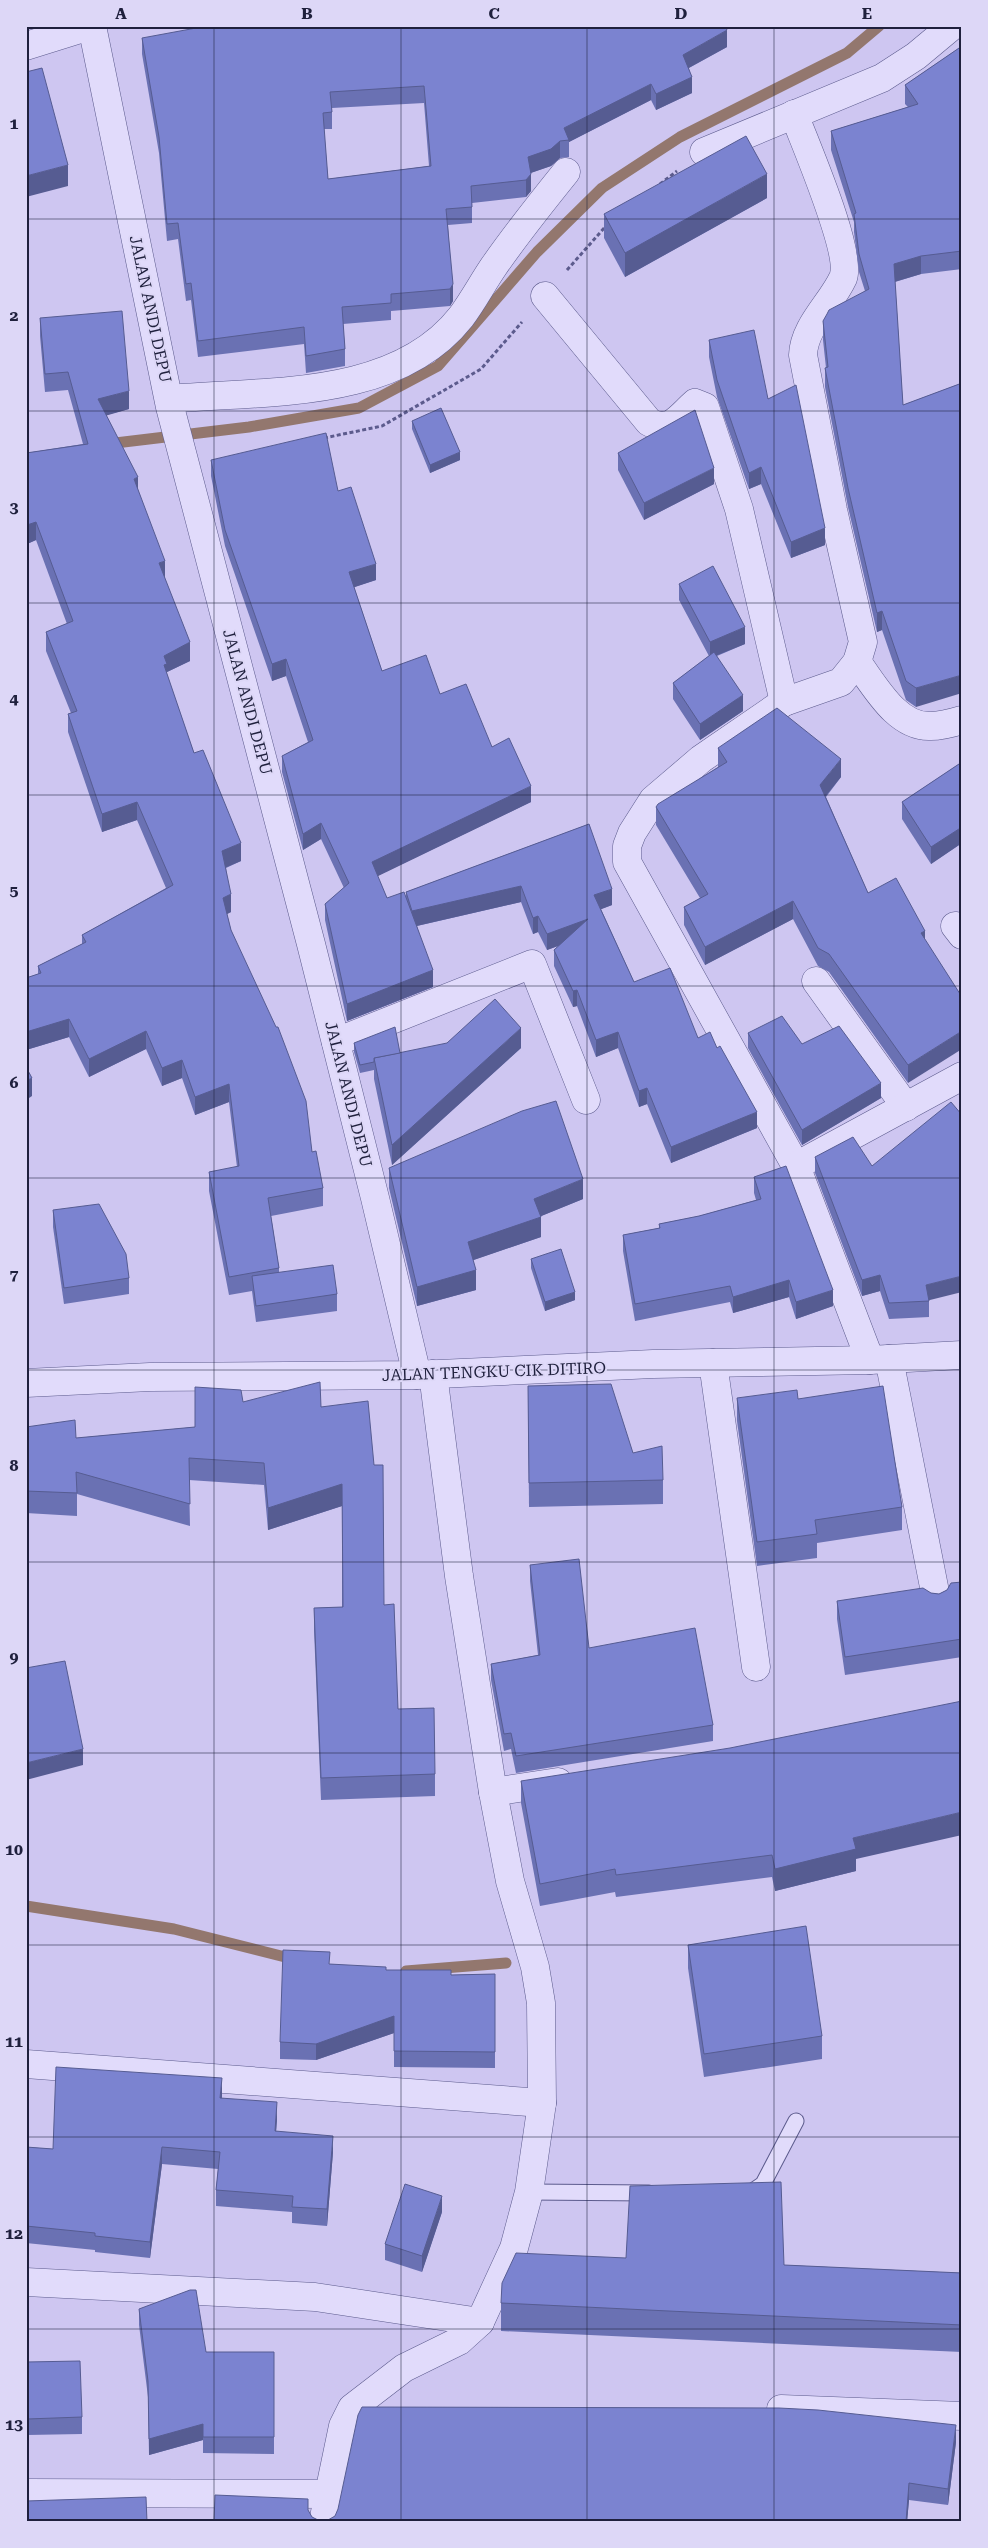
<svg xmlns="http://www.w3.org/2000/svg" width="988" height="2548" viewBox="0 0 988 2548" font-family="'Roboto Serif',serif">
  <rect width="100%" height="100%" fill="#cec6f1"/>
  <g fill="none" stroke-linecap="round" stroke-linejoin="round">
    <g stroke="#93776e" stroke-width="11">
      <polyline points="107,444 249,427 359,408 438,366 537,252 602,188 680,137 847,53 879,26"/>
      <polyline points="26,1906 174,1929 297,1960"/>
      <polyline points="406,1971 506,1963"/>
    </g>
    <g stroke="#5c5b8d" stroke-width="17">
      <g id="service">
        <polyline points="529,2192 649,2193"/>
        <polyline points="747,2195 763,2184 796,2121"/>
      </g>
    </g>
    <g stroke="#5c5b8d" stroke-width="29">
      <g id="minor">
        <polyline points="92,26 170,407 311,944 375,1198 417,1375"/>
        <path d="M 794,114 C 805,144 853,253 843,278 C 831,304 804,326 803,355 L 833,510 L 863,642 L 857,662 L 841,682 L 784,702 L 701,759 L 653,800 L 632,833 L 627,846 L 627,862 L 796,1166 L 870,1360"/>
        <polyline points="704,152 882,78 916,56 952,26"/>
        <path d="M 545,296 L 649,422 C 670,434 679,417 695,403 L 705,407 L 739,509 L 784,702"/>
        <path d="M 169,399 C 264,390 395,401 461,317 C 473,301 483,282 494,266 C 517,233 541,203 566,172"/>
        <path d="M 857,662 C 875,686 897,728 931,726 C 941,726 952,723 962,720"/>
        <polyline points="955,926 962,935"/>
        <polyline points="816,981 906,1107"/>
        <polyline points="336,1042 532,964 586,1100"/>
        <polyline points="796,1166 962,1076"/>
        <polyline points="889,1359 936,1597"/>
        <polyline points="713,1363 756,1667"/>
        <polyline points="26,1383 150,1377 417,1375 653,1364 870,1360 962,1355"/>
        <polyline points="493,1792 558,1782"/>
        <polyline points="26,2064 542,2103"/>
        <polyline points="26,2282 315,2297 480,2322"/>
        <polyline points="781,2409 962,2416"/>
        <polyline points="26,2493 328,2494"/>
        <polyline points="323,2522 343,2426 352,2408 404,2368 459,2341 480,2322 514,2248 529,2192 542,2103 541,2003 535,1967 510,1881 493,1792 459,1576 433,1374"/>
      </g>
    </g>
    <g stroke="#5c5b8d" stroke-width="29">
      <polyline id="tertiary" points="26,46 90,26"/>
    </g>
    <g stroke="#5c5b8d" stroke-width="3" stroke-dasharray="4 2.5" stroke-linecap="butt">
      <polyline points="660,184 677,171"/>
      <polyline points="567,270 606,226"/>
      <polyline points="324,438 382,426 481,369 522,322"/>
    </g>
    <use href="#service" stroke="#e1dbfb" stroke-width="15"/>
    <use href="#minor" stroke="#e1dbfb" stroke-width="28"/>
    <use href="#tertiary" stroke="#e1dbfb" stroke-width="28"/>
  </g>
  <g fill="#6a71b3" fill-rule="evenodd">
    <path d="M 142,38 L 727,47 L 689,68 L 692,93 L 656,110 L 651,100 L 569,142 L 569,157 L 560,158 L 551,166 L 530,173 L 531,191 L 526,197 L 472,203 L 472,223 L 448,225 L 453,301 L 450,306 L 391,311 L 391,320 L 343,324 L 345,349 L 345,366 L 306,373 L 304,344 L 198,357 L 191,300 L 186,301 L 178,239 L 167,241 L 159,153 L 142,54 ZM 424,103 L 429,166 L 328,179 L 324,129 L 332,129 L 332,108 Z"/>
    <polygon points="962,46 962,269 921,274 895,282 903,405 962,383 916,707 906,700 882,630 877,632 848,507 825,387 825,368 826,368 823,340 823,321 865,291 859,272 854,232 854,222 831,150 831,131 908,107 905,104 905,85"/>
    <polygon points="767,198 625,277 604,238 604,214"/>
    <polygon points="40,318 129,409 106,415 138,490 190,661 167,672 167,675 194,753 241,861 226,868 231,912 227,914 231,930 312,1152 323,1188 323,1206 271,1216 279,1268 279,1272 337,1294 337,1311 256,1322 252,1291 229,1295 209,1191 209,1172 237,1167 229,1102 195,1115 182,1078 162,1086 146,1049 89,1077 69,1037 26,1050 26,978 38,974 38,966 82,944 82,935 166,888 137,820 102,832 68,732 68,714 71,713 46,651 46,632 67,624 36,540 27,544 26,542 26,453 83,444 68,390 45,392 40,336"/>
    <polygon points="709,340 768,399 825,545 791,558 761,484 749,489 717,397 709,357"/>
    <polygon points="412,421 460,460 430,473 412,429"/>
    <polygon points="618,453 714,484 644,520 618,470"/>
    <polygon points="211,460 338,491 376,580 354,587 382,671 440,694 492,747 531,802 377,876 387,898 406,896 406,892 589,824 612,905 601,909 634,982 698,1038 717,1048 757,1128 671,1163 647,1104 639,1107 618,1048 596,1057 577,1006 573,1007 554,966 554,950 558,946 547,950 538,932 533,934 521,902 417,926 433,987 347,1021 325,920 325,904 344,888 321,839 303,850 282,772 282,756 308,742 286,676 272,681 225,546 211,476"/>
    <polygon points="679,584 745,644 717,656 743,711 700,740 673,699 673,683 709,656 679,600"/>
    <polygon points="718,748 841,777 826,797 868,893 925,931 908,1083 829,972 818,966 793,919 705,965 684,925 684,907 700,898 656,825 656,807 718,767"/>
    <polygon points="962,762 962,843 931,864 902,819 902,802"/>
    <polygon points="748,1033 802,1044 881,1098 802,1145 748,1048"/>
    <polygon points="354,1043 400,1053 521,1048 392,1165 374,1079 374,1070 360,1073 354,1052"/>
    <polygon points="815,1157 929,1300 929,1317 889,1319 880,1291 862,1296 815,1173"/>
    <polygon points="389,1168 583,1199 541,1216 541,1237 473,1260 476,1290 417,1306 389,1188"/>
    <polygon points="754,1177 833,1306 796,1319 789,1297 733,1313 730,1302 635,1321 623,1251 623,1235 659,1228 659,1224 699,1216 756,1200 754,1193"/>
    <polygon points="53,1210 129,1278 129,1294 64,1304 53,1227"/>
    <polygon points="531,1259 575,1300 545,1311 531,1268"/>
    <polygon points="528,1386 633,1453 663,1480 663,1504 529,1507"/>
    <polygon points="737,1398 798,1399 902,1507 902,1530 817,1543 817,1558 757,1566 737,1421"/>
    <polygon points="243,1402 321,1407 384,1605 398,1709 435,1774 435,1796 321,1800 314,1630 314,1608 342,1607 342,1506 268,1530 264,1485 189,1480 190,1526 77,1494 77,1516 26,1513 26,1427 76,1438 195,1427"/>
    <polygon points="530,1565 589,1648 713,1725 713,1741 516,1773 511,1749 504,1751 491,1680 491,1664 538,1655 530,1581"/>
    <polygon points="962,1582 962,1657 845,1675 837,1619 837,1601 931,1593 939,1594"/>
    <polygon points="521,1781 856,1859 856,1871 775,1891 772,1877 616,1897 615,1892 540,1906 521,1803"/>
    <polygon points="688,1945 822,2036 822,2059 704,2077 688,1968"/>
    <polygon points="330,1964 386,1970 451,1975 495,1974 495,2068 394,2067 394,2033 316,2060 280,2059 280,2042"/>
    <polygon points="222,2095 222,2098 277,2119 276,2131 333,2152 327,2226 292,2223 292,2212 216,2206 216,2190 218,2169 162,2164 150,2258 95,2252 95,2250 26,2243 26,2147 53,2149"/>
    <polygon points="442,2212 422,2272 385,2260 385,2244"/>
    <polygon points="784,2265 962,2273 962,2352 501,2331 501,2303"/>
    <polygon points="139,2309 206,2352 274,2352 274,2454 203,2453 203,2440 149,2455 148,2397 139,2325"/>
    <polygon points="26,2362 82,2417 82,2434 27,2435 26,2408"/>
    <polygon points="956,2442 948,2505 909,2500 907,2522 214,2522 308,2511 312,2517 320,2521"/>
  </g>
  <g fill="#565c92">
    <polygon points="727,30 727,47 683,71 683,55"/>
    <polygon points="692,77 692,93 656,110 656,94"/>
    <polygon points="651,84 651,100 569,142 564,128"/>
    <polygon points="560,141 560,158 551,166 528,174 528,157"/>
    <polygon points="68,165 68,186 26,197 26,176"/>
    <polygon points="531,174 531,191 526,197 526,180"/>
    <polygon points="767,174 767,198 625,277 625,253"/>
    <polygon points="921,256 921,274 894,282 894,264"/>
    <polygon points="453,284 453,301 450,306 450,289"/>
    <polygon points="129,391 129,409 98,418 98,399"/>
    <polygon points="460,452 460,460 430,473 430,465"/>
    <polygon points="761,467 761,484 749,489 749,473"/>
    <polygon points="714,468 714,484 644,520 644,503"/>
    <polygon points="138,477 138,495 134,479"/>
    <polygon points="36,522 36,540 27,544 27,525"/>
    <polygon points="825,528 825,545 791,558 791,542"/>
    <polygon points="165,561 165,579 159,563"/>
    <polygon points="376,564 376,580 349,589 349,572"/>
    <polygon points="882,611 882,630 877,632 877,613"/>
    <polygon points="745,627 745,644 710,658 710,642"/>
    <polygon points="190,642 190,661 167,672 167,682 164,684 164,656"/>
    <polygon points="286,659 286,676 272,681 272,664"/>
    <polygon points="962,675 962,693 916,707 916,688"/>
    <polygon points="743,695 743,711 700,740 700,724"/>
    <polygon points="841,759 841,777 820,803 820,785"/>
    <polygon points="531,786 531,802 372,879 372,862"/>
    <polygon points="137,802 137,820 102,832 102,814"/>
    <polygon points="321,823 321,839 303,850 303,834"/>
    <polygon points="962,827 962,843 931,864 931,847"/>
    <polygon points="241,843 241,861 222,869 222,851"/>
    <polygon points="521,886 521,902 412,927 412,911"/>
    <polygon points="612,889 612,905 594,912 594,895"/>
    <polygon points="231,894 231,912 223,916 223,898"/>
    <polygon points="793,901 793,919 705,965 705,947"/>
    <polygon points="538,916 538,932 533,934 533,918"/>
    <polygon points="588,919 588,935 547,950 547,934"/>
    <polygon points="925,931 925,949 921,933"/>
    <polygon points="433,970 433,987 347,1021 347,1004"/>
    <polygon points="577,990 577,1006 573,1007 573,991"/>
    <polygon points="69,1019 69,1037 26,1050 26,1032"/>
    <polygon points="521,1028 521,1048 392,1165 392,1145"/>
    <polygon points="146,1031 146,1049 89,1077 89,1059"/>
    <polygon points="962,1031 962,1049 908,1083 908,1065"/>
    <polygon points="618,1032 618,1048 596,1057 596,1040"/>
    <polygon points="182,1060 182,1078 162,1086 162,1068"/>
    <polygon points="32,1078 32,1096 26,1100 26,1081"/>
    <polygon points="881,1083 881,1098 802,1145 802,1130"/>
    <polygon points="229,1084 229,1102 195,1115 195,1097"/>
    <polygon points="647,1088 647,1104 639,1107 639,1091"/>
    <polygon points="757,1112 757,1128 671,1163 671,1147"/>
    <polygon points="583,1179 583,1199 534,1219 534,1199"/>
    <polygon points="541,1217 541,1237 468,1262 468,1242"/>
    <polygon points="476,1270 476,1290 417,1306 417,1287"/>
    <polygon points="880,1275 880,1291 862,1296 862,1280"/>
    <polygon points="962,1276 962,1292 926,1301 926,1285"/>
    <polygon points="789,1280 789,1297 733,1313 733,1297"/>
    <polygon points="833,1290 833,1306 796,1319 796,1302"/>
    <polygon points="575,1292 575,1300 545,1311 545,1302"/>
    <polygon points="342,1484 342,1506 268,1530 268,1508"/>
    <polygon points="83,1749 83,1765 26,1780 26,1763"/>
    <polygon points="962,1812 962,1835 856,1859 856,1871 775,1891 775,1869 853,1838"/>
    <polygon points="394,2016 394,2033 316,2060 316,2044"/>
    <polygon points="222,2078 222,2095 220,2115 220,2098"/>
    <polygon points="277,2102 277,2119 275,2147 275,2131"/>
    <polygon points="333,2136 333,2152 327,2226 327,2209"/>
    <polygon points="162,2147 162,2164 150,2258 150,2242"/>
    <polygon points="442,2196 442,2212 422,2272 422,2256"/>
    <polygon points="203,2424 203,2440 149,2455 149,2439"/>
    <polygon points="956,2425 956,2442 948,2505 948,2489"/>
    <polygon points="909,2483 909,2500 907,2522 906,2522"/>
  </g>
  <g fill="#7b83d0" stroke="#565c92" fill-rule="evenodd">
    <path d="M 207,26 L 725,26 L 727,30 L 683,55 L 692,77 L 656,94 L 651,84 L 564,128 L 569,140 L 560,141 L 551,149 L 528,157 L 531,174 L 526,180 L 471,186 L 472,207 L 446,209 L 453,284 L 450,289 L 391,294 L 391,303 L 342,307 L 345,349 L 306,356 L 304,327 L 198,341 L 191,283 L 186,284 L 178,223 L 167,224 L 159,137 L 142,38 ZM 424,86 L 431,166 L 328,179 L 323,113 L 332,112 L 330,92 Z"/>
    <polygon points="962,46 962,251 921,256 894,264 903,405 962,383 962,675 916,688 906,681 882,611 877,613 848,488 825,368 828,367 823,321 827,314 829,310 869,289 859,254 854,214 856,213 831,131 918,104 905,85"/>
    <polygon points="42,68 68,165 26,176 26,72"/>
    <polygon points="746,136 767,174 625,253 604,214"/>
    <polygon points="122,311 129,391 98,399 138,477 134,479 165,561 159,563 190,642 164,656 167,664 164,665 194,753 203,750 241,843 222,851 231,894 223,898 231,930 276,1027 278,1027 306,1101 312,1152 316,1151 323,1188 268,1198 279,1268 229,1277 209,1172 239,1166 229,1084 195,1097 182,1060 162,1068 146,1031 89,1059 69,1019 26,1032 26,978 41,973 38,966 86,942 82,935 173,885 137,802 102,814 68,714 77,711 46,632 73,621 36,522 27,525 26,523 26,453 88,444 68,372 45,374 40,318"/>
    <polygon points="754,330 768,399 796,385 825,528 791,542 761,467 749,473 717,380 709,340"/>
    <polygon points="441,408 460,452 430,465 412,421"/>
    <polygon points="695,410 714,468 644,503 618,453"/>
    <polygon points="326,433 338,491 351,487 376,564 349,572 382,671 426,655 440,694 466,684 492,747 509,738 531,786 372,862 387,898 404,892 433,970 347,1004 325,904 349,883 321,823 303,834 282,756 313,740 286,659 272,664 225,530 211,460"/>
    <polygon points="713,566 745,627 710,642 679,584"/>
    <polygon points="714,652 743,695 700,724 673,683"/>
    <polygon points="777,708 841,759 820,785 868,893 896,878 925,931 921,933 962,997 962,1031 908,1065 829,954 818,948 793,901 705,947 684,907 708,894 656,807 658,804 727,762 718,748"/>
    <polygon points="962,762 962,827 931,847 902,802"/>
    <polygon points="589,824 612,889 594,895 634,982 670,968 698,1038 710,1032 717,1048 720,1046 757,1112 671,1147 647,1088 639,1091 618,1032 596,1040 577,990 573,991 554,950 588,919 547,934 538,916 533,918 521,886 412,911 406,892"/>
    <polygon points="495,999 521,1028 392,1145 374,1058 447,1043"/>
    <polygon points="782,1016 802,1044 839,1026 881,1083 802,1130 748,1033"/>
    <polygon points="395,1027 400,1053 374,1058 374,1062 360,1065 354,1043"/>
    <polygon points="26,1067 32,1078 26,1081"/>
    <polygon points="556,1101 583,1179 534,1199 541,1217 468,1242 476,1270 417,1287 389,1168 522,1111"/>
    <polygon points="951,1102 962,1115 962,1276 926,1285 929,1301 889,1303 880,1275 862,1280 815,1157 853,1137 872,1166"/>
    <polygon points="786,1166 833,1290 796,1302 789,1280 733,1297 730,1286 635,1304 623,1235 660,1228 659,1224 699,1216 761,1199 754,1177"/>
    <polygon points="99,1204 126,1254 129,1278 64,1288 53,1210"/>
    <polygon points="561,1249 575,1292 545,1302 531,1259"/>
    <polygon points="333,1265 337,1294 256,1306 252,1276"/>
    <polygon points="320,1382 321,1407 368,1401 374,1465 383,1465 384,1605 394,1604 398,1709 434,1708 435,1774 321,1778 314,1608 343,1607 342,1484 268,1508 264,1463 189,1458 190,1504 76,1472 77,1493 26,1491 26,1427 75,1420 76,1438 195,1427 195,1387 241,1390 243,1402"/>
    <polygon points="611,1384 633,1453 662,1446 663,1480 529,1483 528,1386"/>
    <polygon points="883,1386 902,1507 815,1520 817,1534 757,1542 737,1398 797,1390 798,1399"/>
    <polygon points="579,1559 589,1648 695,1628 713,1725 516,1756 511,1733 504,1734 491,1664 540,1655 530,1565"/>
    <polygon points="962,1582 962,1639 845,1657 837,1601 923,1588 931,1593 939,1594 947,1590 951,1583"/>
    <polygon points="65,1661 83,1749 26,1763 26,1668"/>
    <polygon points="962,1701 962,1812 853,1838 856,1849 775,1869 772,1855 616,1875 615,1869 540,1884 521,1781 730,1748"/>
    <polygon points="806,1926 822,2036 704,2054 688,1945"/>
    <polygon points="283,1950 330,1952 329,1964 386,1967 386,1970 451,1970 451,1975 495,1974 495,2052 394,2051 394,2016 316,2044 280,2042"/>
    <polygon points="56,2067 222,2078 220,2098 277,2102 275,2131 333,2136 327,2209 292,2207 293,2196 216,2190 220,2152 162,2147 150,2242 95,2236 95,2233 26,2226 26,2147 53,2149"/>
    <polygon points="781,2182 784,2265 962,2273 962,2325 501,2303 502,2283 516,2253 626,2258 630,2186"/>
    <polygon points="405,2184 442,2196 422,2256 385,2244"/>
    <polygon points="190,2290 196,2290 206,2352 274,2352 274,2437 203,2437 203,2424 149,2439 148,2381 139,2309"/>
    <polygon points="80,2361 82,2417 27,2419 26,2362"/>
    <polygon points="362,2407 779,2408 818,2410 956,2425 948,2489 909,2483 906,2522 214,2522 215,2495 308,2499 308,2510 312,2517 320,2521 328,2520 335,2516 338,2509 358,2415"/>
    <polygon points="146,2497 147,2522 26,2522 26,2501"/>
  </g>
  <path fill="none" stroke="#1f203d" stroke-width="1" stroke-opacity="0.55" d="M 214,26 L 214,2522M 401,26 L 401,2522M 587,26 L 587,2522M 774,26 L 774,2522M 26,219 L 962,219M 26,411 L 962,411M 26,603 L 962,603M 26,795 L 962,795M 26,986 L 962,986M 26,1178 L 962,1178M 26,1370 L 962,1370M 26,1562 L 962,1562M 26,1753 L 962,1753M 26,1945 L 962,1945M 26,2137 L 962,2137M 26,2329 L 962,2329"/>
  <g text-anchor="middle" stroke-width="4" stroke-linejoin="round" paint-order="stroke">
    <g font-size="16" fill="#1f203d" stroke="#ddd7f7">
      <text transform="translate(151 309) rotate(78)" y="6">JALAN ANDI DEPU</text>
      <text transform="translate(248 702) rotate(75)" y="6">JALAN ANDI DEPU</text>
      <text transform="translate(349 1094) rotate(76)" y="6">JALAN ANDI DEPU</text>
      <text transform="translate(494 1371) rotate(-2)" y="6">JALAN TENGKU CIK DITIRO</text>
    </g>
  </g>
  <rect width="988" height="2548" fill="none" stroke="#ddd7f7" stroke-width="55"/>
  <rect x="28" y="28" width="932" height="2492" fill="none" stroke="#1f203d" stroke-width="2"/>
  <g font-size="16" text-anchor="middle" font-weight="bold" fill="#1f203d">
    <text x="121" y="19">A</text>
    <text x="307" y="19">B</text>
    <text x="494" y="19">C</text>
    <text x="681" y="19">D</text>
    <text x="867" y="19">E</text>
    <text x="14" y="129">1</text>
    <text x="14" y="321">2</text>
    <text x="14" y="513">3</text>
    <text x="14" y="704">4</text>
    <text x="14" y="896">5</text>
    <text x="14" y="1088">6</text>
    <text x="14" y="1280">7</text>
    <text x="14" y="1471">8</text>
    <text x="14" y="1663">9</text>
    <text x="14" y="1855">10</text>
    <text x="14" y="2047">11</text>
    <text x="14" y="2239">12</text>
    <text x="14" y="2430">13</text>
  </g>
</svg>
